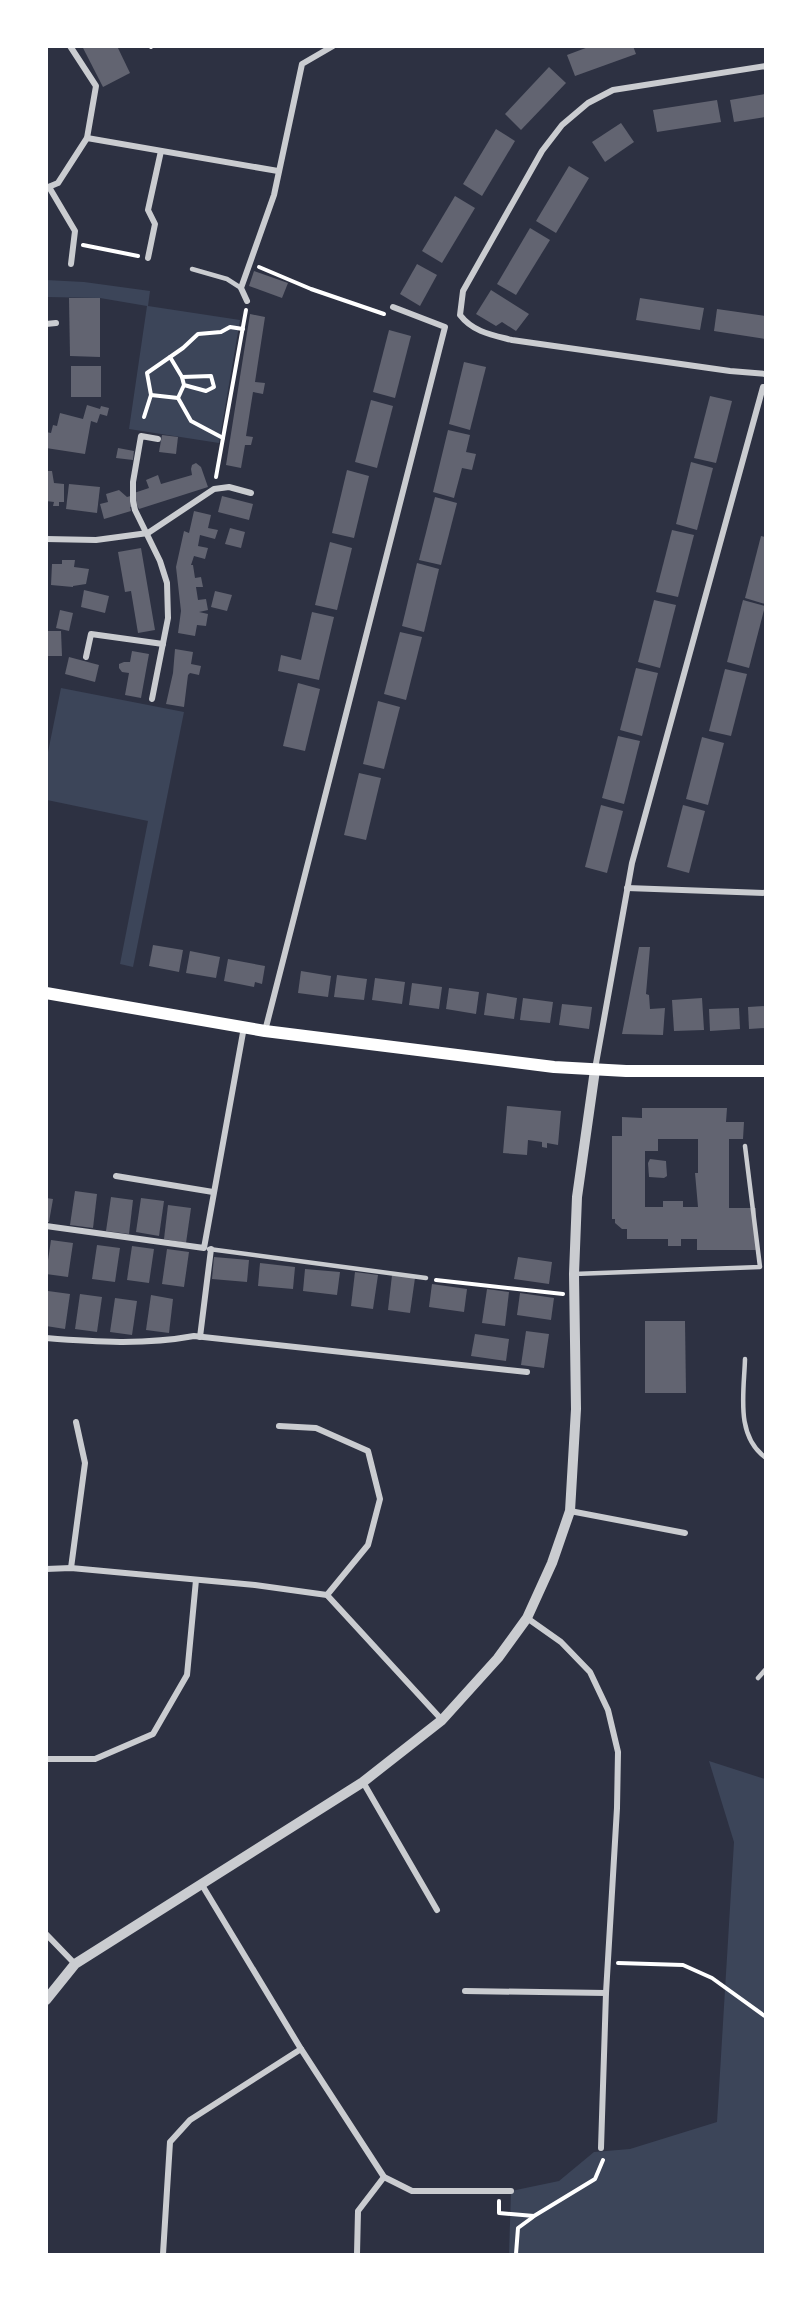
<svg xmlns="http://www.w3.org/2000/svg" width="812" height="2301" viewBox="0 0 812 2301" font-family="'IBM Plex Serif',serif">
  <rect width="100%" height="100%" fill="#2d3142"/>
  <g fill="#3c4559">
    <polygon points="46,280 84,282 150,291 148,306 240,320 219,443 129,429 147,306 100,298 47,297"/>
    <polygon points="61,688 184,712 133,967 120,964 148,821 47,800 47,757"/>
    <polygon points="709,1761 765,1779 765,2254 509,2254 511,2191 559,2181 594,2152 630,2149 717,2122 734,1842"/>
  </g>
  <g fill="#626471" fill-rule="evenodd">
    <polygon points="82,46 117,46 130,73 103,87"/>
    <polygon points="591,46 633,46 636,54 575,76 567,55"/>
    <polygon points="549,67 566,83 521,130 505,114"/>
    <polygon points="765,94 765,117 734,122 730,100"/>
    <polygon points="717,100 721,122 657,132 653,110"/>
    <polygon points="621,123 634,142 605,162 592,142"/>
    <polygon points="496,129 515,141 482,196 463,184"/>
    <polygon points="569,166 589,178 556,233 536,221"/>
    <polygon points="455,196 475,208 442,263 422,251"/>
    <polygon points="530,228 550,240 516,295 497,284"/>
    <polygon points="417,264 437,275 420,306 400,294"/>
    <polygon points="254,271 288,283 282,298 249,286"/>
    <polygon points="491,290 529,314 516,331 502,322 496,326 476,314"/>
    <polygon points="69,298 100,298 100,357 70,356"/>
    <polygon points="640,298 704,308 700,330 636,320"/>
    <polygon points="717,309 765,316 765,339 714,331"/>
    <polygon points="250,314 265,317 255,382 265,383 263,394 253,392 246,436 253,437 251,445 245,445 241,468 226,465"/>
    <polygon points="389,330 411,336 395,398 373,392"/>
    <polygon points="464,362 486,367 470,430 449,424"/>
    <rect x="71" y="366" width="30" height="31"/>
    <polygon points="710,396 732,401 716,463 694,458"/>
    <polygon points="371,400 393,406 377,468 355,462"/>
    <polygon points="87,405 100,409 101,406 109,408 107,416 100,414 97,423 91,421 85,454 46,448 46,432 51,433 53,425 57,426 60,413 83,419"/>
    <polygon points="448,430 470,435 466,452 476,454 472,470 462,468 454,498 433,492"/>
    <polygon points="162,435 178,437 176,454 159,452"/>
    <polygon points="118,448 134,451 133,460 116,458"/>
    <polygon points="691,462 713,468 697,530 676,524"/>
    <polygon points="196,463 201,467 208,487 139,509 137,505 130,507 131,511 104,519 100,504 108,502 106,494 119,490 127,497 134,495 134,493 149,488 146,480 158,475 161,484 192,475 191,469 192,465"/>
    <polygon points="347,470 369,476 354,538 332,533"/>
    <polygon points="46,471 52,471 54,483 64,484 64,502 59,502 59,506 53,506 54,502 46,501"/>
    <polygon points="69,484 100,487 97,513 66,509"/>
    <polygon points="222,496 253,504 249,520 218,512"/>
    <polygon points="435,497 457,503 441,565 419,560"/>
    <polygon points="194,511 211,515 208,528 218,530 215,539 200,535 198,546 208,548 205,559 194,556 191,565 193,565 195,578 201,577 203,587 196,587 198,600 206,599 208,610 199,612 208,614 206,626 197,625 195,636 178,633 181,611 176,567 184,531 189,533"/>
    <polygon points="230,528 245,532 241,548 225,544"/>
    <polygon points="672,530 694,535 678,597 656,592"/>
    <polygon points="761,536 765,537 765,604 745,598"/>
    <polygon points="330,542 352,548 337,610 315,605"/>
    <polygon points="141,548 155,630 138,633 131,591 125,592 118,552"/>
    <polygon points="62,560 75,560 74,567 89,569 86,584 73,586 73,587 51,585 52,564 62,564"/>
    <polygon points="417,563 439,569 424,632 402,626"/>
    <polygon points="84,590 109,596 105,613 81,607"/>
    <polygon points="215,591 232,595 227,611 211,607"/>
    <polygon points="654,600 676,605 660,668 638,662"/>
    <polygon points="743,600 765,606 749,668 727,662"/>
    <polygon points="60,610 73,613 69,631 56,628"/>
    <polygon points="312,612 334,617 319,680 278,671 281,655 301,660"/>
    <polygon points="47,631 61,631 62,656 46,656"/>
    <polygon points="400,632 422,637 406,700 384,694"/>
    <polygon points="175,649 193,652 191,664 201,666 199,675 190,673 188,675 184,707 166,704 173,673"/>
    <polygon points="132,651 149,654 141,698 125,695 129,673 122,672 119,668 119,664 124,662 130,662"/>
    <polygon points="69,657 99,665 95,682 65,674"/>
    <polygon points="636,668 658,673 642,736 620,730"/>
    <polygon points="725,669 747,674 731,736 709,731"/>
    <polygon points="298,683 320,689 305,751 283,746"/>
    <polygon points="378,701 400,707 384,769 363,764"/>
    <polygon points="618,736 640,741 624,804 602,798"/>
    <polygon points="702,737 724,743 708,805 686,799"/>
    <polygon points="359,773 381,778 366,840 344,835"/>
    <polygon points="601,805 623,811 607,873 585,867"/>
    <polygon points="683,805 705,811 689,873 667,867"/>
    <polygon points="153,945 183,950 179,972 149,966"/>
    <polygon points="639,947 650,947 646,994 649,995 650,1009 665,1008 663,1035 622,1034"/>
    <polygon points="190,951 220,957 216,978 186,973"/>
    <polygon points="228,959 265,966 262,984 255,982 254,987 224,981"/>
    <polygon points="301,971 331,976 328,997 298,993"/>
    <polygon points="337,975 367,979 364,1000 334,997"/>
    <polygon points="375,978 405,982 402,1004 372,1000"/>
    <polygon points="412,983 442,987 439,1009 409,1005"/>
    <polygon points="449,988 479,992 476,1014 446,1009"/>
    <polygon points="487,993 517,998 514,1019 484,1015"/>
    <polygon points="523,998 553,1002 550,1023 520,1020"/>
    <polygon points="702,998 704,1030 674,1031 672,1000"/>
    <polygon points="562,1004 592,1007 589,1029 559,1025"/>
    <polygon points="765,1006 765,1028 749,1029 748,1007"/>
    <polygon points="739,1008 740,1029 710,1031 709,1009"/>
    <polygon points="507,1106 561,1111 558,1145 547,1143 547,1148 542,1147 542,1142 528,1140 527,1155 503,1153"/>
    <path d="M 642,1108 L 727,1108 L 726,1122 L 744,1122 L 743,1139 L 729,1139 L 729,1208 L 756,1208 L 756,1250 L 697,1250 L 697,1239 L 681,1239 L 681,1246 L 668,1246 L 668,1239 L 627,1239 L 627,1229 L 622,1229 L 615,1223 L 615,1219 L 612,1219 L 612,1136 L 622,1136 L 622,1117 L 642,1118 ZM 658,1139 L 698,1139 L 698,1173 L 695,1173 L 698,1207 L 683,1207 L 683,1201 L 663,1201 L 663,1207 L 645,1207 L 645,1151 L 658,1151 Z"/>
    <polygon points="650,1159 666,1161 667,1176 664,1178 649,1177 648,1163"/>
    <polygon points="75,1191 97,1194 93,1228 70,1225"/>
    <polygon points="111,1197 133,1200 129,1234 106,1231"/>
    <polygon points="46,1198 53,1199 49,1222 46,1222"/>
    <polygon points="141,1198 164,1201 159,1236 136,1232"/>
    <polygon points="168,1205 191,1208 186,1243 164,1239"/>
    <polygon points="51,1240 73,1243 68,1277 46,1274"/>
    <polygon points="97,1245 120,1248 115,1282 92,1279"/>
    <polygon points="132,1246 154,1249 149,1283 127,1280"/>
    <polygon points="167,1249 189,1252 184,1287 162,1284"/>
    <polygon points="214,1257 249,1260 247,1282 212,1279"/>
    <polygon points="518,1257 552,1262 549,1284 514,1279"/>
    <polygon points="260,1263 295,1267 293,1289 258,1286"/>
    <polygon points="305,1269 340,1272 337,1295 303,1291"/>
    <polygon points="355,1272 378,1275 373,1309 351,1306"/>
    <polygon points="392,1275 415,1278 410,1313 388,1310"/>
    <polygon points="432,1284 467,1289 464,1312 429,1307"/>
    <polygon points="487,1289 509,1292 505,1326 482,1323"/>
    <polygon points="48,1291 70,1294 65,1329 46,1326"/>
    <polygon points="520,1293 554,1298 551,1320 517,1315"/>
    <polygon points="80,1294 102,1297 97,1332 75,1329"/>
    <polygon points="151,1295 173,1299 169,1333 146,1330"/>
    <polygon points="115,1298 137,1301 132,1335 110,1332"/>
    <polygon points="645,1321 685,1321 686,1393 645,1393"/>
    <polygon points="526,1331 549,1334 544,1368 521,1365"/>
    <polygon points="475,1334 509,1339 506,1361 471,1356"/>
  </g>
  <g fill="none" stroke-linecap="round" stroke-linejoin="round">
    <g stroke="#fff" stroke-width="4">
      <polyline points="151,46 151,47"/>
      <polyline points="83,245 138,256"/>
      <polyline points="259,267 311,289 384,314"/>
      <polyline points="170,357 182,377"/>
      <polyline points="151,395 147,373 183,348 198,334 221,332 230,327 243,329"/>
      <polyline points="178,398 184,385 206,391 214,387 211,376 182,377 184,385"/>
      <polyline points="144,417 151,395 178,398 191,421 223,438"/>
      <polyline points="216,477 246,310"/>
      <polyline points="436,1280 563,1294"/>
      <polyline points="618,1963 683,1965 712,1978 766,2017"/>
      <polyline points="499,2201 499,2213 534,2216 595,2179 603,2160"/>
      <polyline points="516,2254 518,2228 533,2217"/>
    </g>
    <g stroke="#caccd0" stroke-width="4.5">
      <polyline points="192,269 227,279 241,288"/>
      <polyline points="209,1249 426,1278"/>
      <polyline points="574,1274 760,1267 745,1146"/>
      <path d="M 745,1359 C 744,1393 735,1436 766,1458"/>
      <polyline points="758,1678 766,1669"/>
    </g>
    <g stroke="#caccd0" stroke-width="6">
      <path d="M 766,66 L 613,90 L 588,103 L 562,125 L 542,151 L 463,291 L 460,315 C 473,332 492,335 512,340 L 730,371 L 766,374"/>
      <polyline points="87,138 278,171"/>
      <polyline points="49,187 75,231 71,264"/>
      <polyline points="46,188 58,183 87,138 96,86 70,46"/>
      <polyline points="148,258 155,224 148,210 161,151"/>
      <polyline points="247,301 241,288 274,195 302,64 333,46"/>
      <polyline points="46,324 56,323"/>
      <polyline points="46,539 96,540 148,533 214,489 229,487 251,493"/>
      <polyline points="86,657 91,634 163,644"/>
      <polyline points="152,699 168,618 167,583 160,561 135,510 133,501 133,482 141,436 158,439"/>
      <polyline points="627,888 766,893"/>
      <polyline points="265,1031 445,327 393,307"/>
      <polyline points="595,1069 632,863 763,387"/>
      <polyline points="116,1176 213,1192"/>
      <polyline points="46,1226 204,1248 244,1027"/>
      <polyline points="200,1337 211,1249"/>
      <path d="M 46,1338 C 96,1342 145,1345 194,1336 L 527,1372"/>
      <polyline points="279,1426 316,1428 368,1451 380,1499 368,1545 327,1595"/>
      <polyline points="570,1511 685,1533"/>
      <polyline points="71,1568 85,1463 76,1422"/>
      <polyline points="46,1569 71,1568 255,1585 327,1595 442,1720"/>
      <polyline points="527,1618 561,1642 590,1672 608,1710 618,1752 617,1808 606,1993 601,2148"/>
      <polyline points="46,1759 95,1759 153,1734 187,1675 196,1580"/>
      <polyline points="363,1782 437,1910"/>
      <polyline points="202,1885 301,2049 384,2177 412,2191 511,2191"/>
      <polyline points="46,1934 75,1964"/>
      <polyline points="465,1991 606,1993"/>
      <polyline points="163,2254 170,2142 190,2120 301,2049"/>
      <polyline points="357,2254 358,2211 384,2177"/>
    </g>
    <polyline stroke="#caccd0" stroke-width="10" points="46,2000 75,1964 363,1782 442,1720 498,1658 527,1618 552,1563 570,1511 576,1409 574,1274 577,1197 595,1070"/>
    <polyline stroke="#fff" stroke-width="12" points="46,993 265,1031 554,1067 626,1071 766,1071"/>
  </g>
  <rect width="812" height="2301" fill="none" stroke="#ffffff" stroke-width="96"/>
</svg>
